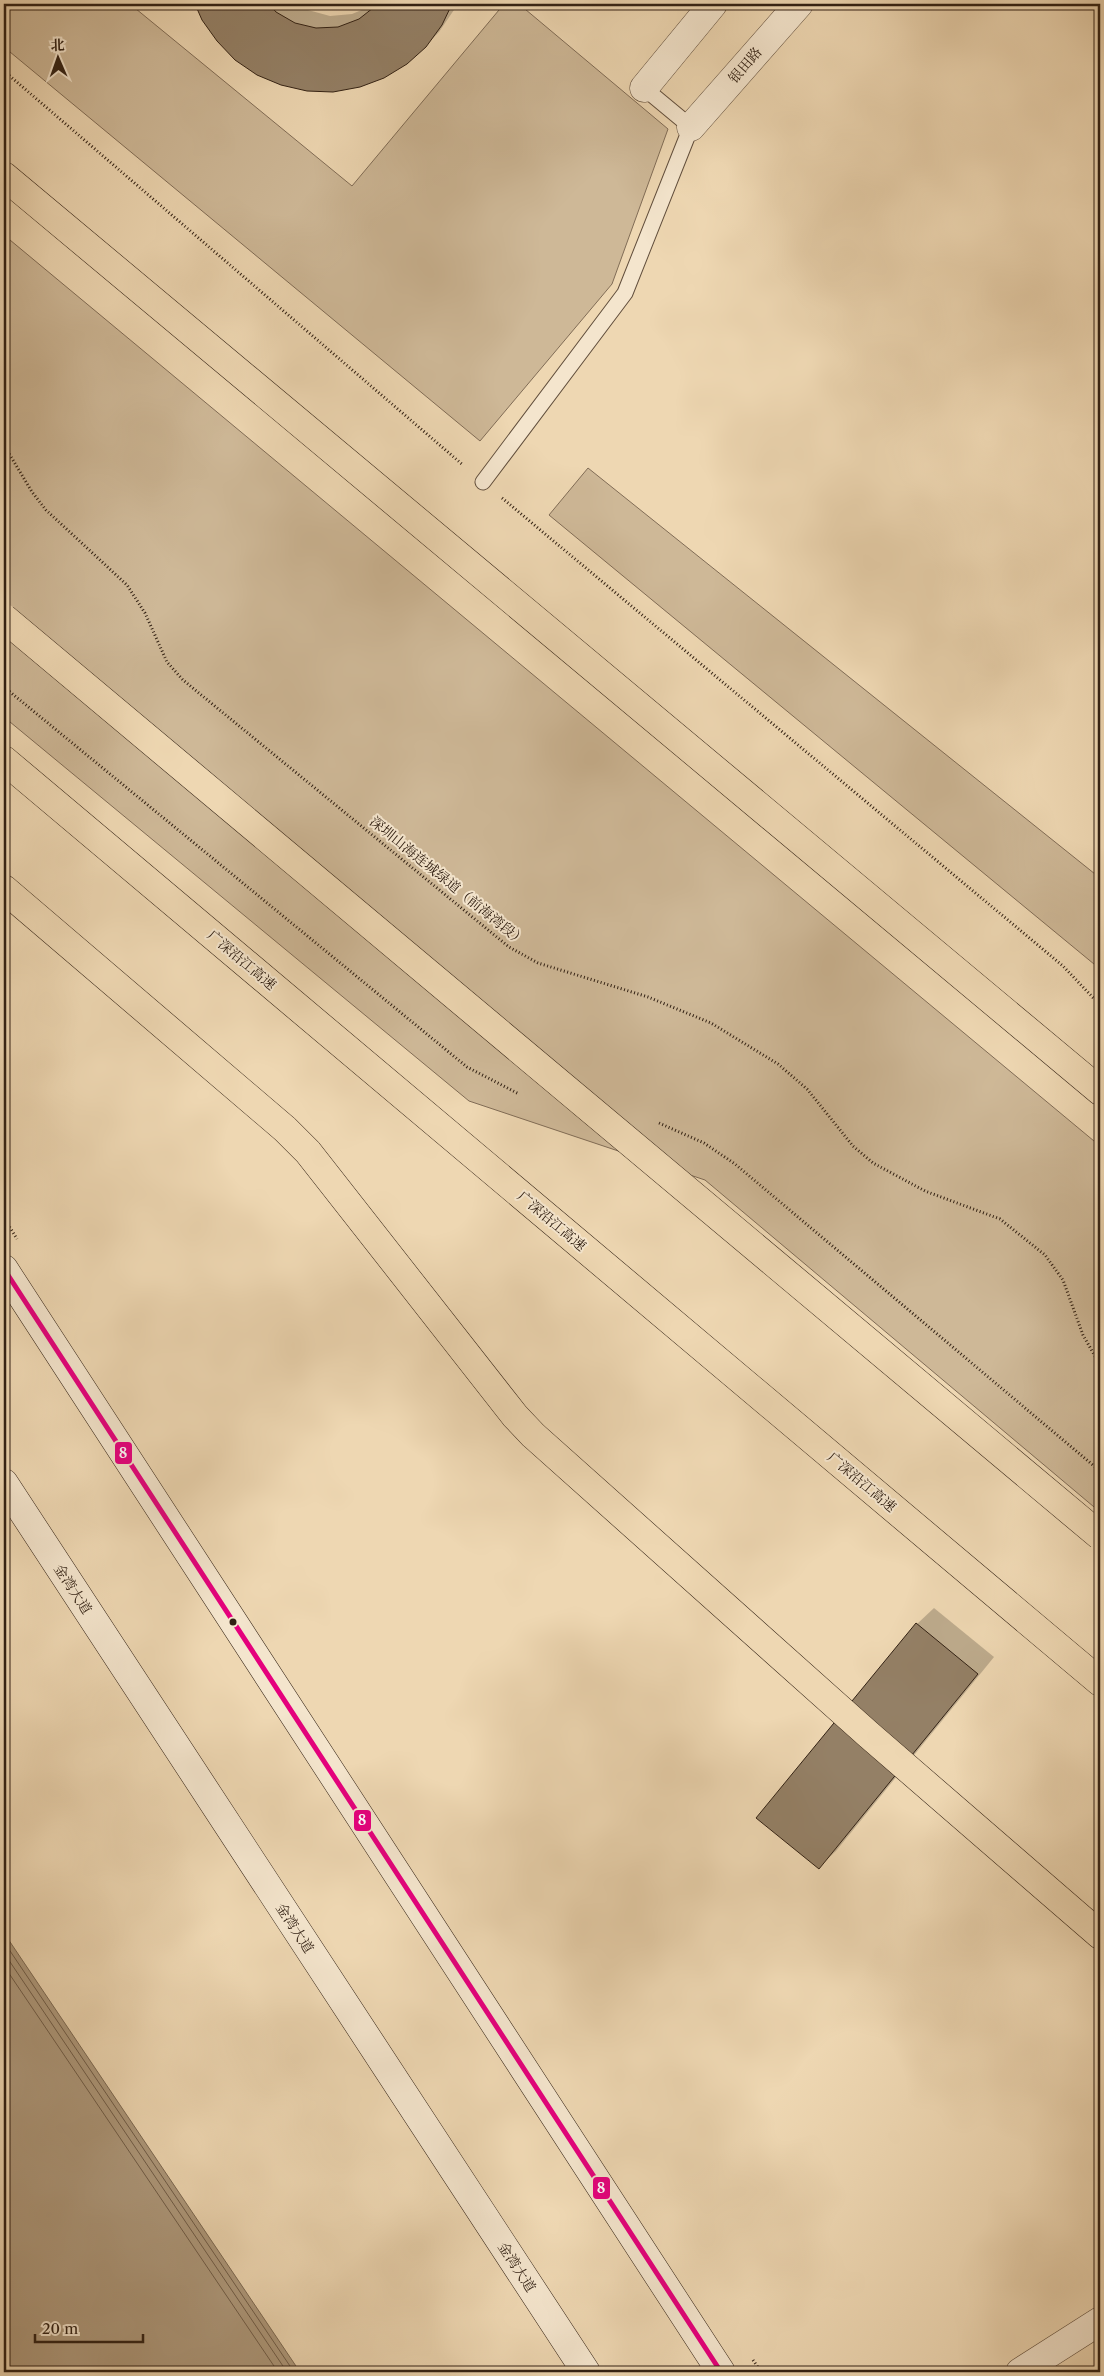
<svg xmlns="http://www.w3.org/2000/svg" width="1104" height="2376" viewBox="0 0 1104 2376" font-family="'Libre Caslon Text','Noto Serif SC',serif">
  <rect width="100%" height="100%" fill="#eed7b2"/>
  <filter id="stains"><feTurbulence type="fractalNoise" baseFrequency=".004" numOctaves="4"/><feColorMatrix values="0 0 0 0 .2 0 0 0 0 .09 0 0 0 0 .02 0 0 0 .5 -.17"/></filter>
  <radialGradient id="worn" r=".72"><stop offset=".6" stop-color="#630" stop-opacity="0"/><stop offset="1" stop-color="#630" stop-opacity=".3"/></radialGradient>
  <g fill="#ceb897" stroke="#806c56">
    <polygon points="4,4 130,4 352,186 504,4 519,4 668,129 612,284 480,441 4,47"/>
    <polygon points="4,235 1100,1146 1100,1512 705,1180 469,1101 4,717"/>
    <polygon points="588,468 1100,878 1100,969 549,515"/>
  </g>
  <polygon fill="#ae997c" stroke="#7c6952" points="4,1933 300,2372 4,2372"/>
  <g fill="#0003">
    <polygon points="196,4 297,4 308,10 330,16 352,14 376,4 458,4 439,32 425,46 203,19"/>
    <polygon points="934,1608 994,1657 836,1851 819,1867 917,1624"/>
  </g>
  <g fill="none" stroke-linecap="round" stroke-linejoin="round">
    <g stroke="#705d48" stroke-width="1">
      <polyline points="4,1942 294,2372"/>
      <polyline points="4,1953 287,2372"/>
      <polyline points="4,1966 278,2372"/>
    </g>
  </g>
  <g fill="#948066" stroke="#322114">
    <polygon points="195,4 269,4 276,12 295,23 316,28 338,27 359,19 378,4 452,4 442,25 426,47 407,64 384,78 360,87 333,92 307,91 281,85 257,75 235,60 217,41 202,20"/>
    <polygon points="916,1623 978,1674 819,1869 756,1818"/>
  </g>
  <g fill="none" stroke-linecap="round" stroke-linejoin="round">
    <g stroke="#614e3c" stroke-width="17">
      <polyline id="service" points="483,482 625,293 691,127 644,88"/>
    </g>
    <g stroke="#614e3c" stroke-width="29">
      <polyline id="minor" points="1020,2372 1100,2321"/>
    </g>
    <g stroke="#614e3c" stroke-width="29">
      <g id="tertiary">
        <polyline points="644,88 713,4"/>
        <polyline points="691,127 799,4"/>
      </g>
    </g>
    <g stroke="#322114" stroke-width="29">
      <g id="secondary">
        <polyline points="4,1269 721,2372"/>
        <polyline points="4,1483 586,2372"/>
      </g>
    </g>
    <g stroke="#322114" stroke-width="29">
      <g id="motorway">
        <polyline points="4,176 1100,1091"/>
        <polyline points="4,760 1100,1682"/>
        <polyline points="4,889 285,1129 308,1152 515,1416 533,1435 869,1735 1100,1935"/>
      </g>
    </g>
    <g stroke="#322114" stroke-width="3" stroke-dasharray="1 2.5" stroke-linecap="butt">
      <polyline points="4,71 463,465"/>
      <polyline points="4,445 32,492 46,510 127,585 145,613 167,662 183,680 509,947 538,963 648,997 711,1023 778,1064 807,1089 853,1146 873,1163 925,1191 1000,1219 1045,1255 1063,1280 1083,1335 1100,1365"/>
      <polyline points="502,498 1063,966 1100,1005"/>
      <polyline points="4,687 467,1067 519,1094"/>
      <polyline points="659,1123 704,1143 735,1164 1100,1471"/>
      <polyline points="4,1218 17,1239"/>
      <polyline points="753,2360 761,2372"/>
    </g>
    <use href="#service" stroke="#f4e5cd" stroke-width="15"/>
    <use href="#minor" stroke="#f4e5cd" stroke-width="28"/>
    <use href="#tertiary" stroke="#f4e5cd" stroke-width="28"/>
    <use href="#secondary" stroke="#f4e5cd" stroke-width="28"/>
    <use href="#motorway" stroke="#eed7b2" stroke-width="28"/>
    <g stroke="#322114" stroke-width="29" stroke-linecap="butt">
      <polyline id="motorway-bridge" points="4,618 1100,1536"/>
    </g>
    <use href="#motorway-bridge" stroke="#eed7b2" stroke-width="28"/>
    <g stroke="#f4e5cd" stroke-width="9">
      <polyline id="bus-1" points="4,1269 721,2372"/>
    </g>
    <use href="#bus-1" stroke="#e5007d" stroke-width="5"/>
  </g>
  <circle fill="#322114" stroke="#f4e5cd" stroke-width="2" cx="233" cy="1622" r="4.5"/>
  <g text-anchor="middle" stroke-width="4" stroke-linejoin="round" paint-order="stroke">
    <g font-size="14" fill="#322114" stroke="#f4e5cd">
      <text transform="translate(745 65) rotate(-49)" y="5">银田路</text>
      <text transform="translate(448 881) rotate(39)" y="5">深圳山海连城绿道（前海湾段）</text>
      <text transform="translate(242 960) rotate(40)" y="5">广深沿江高速</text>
      <text transform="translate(552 1221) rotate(40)" y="5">广深沿江高速</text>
      <text transform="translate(862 1482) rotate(40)" y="5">广深沿江高速</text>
      <text transform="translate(73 1589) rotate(57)" y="5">金湾大道</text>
      <text transform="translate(295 1928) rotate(57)" y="5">金湾大道</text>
      <text transform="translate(517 2267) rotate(57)" y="5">金湾大道</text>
    </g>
  </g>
  <g stroke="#f4e5cd" stroke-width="2">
    <rect x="114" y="1441" width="19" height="24" rx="5" fill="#e5007d"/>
    <rect x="353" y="1809" width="19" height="23" rx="5" fill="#e5007d"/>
    <rect x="592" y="2176" width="19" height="24" rx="5" fill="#e5007d"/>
  </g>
  <g font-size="14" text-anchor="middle" font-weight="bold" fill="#fff">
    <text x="123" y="1458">8</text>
    <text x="362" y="1825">8</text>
    <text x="601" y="2193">8</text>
  </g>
  <rect width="1104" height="2376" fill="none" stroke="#eed7b2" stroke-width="20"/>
  <rect x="5" y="5" width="1094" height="2366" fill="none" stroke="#322114" stroke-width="2.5"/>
  <rect x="10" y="10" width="1084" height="2356" fill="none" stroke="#322114"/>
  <g transform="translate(58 58) rotate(358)" stroke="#f4e5cd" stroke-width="4" paint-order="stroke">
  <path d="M0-4L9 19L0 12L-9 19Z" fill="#322114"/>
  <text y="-8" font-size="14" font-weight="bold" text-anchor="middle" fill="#322114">北</text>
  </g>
  <path d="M35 2334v8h108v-8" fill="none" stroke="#322114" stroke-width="2.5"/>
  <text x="42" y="2334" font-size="15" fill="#322114" stroke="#f4e5cd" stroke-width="4" paint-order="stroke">20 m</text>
  <rect width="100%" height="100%" filter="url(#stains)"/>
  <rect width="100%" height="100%" fill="url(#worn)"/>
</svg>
